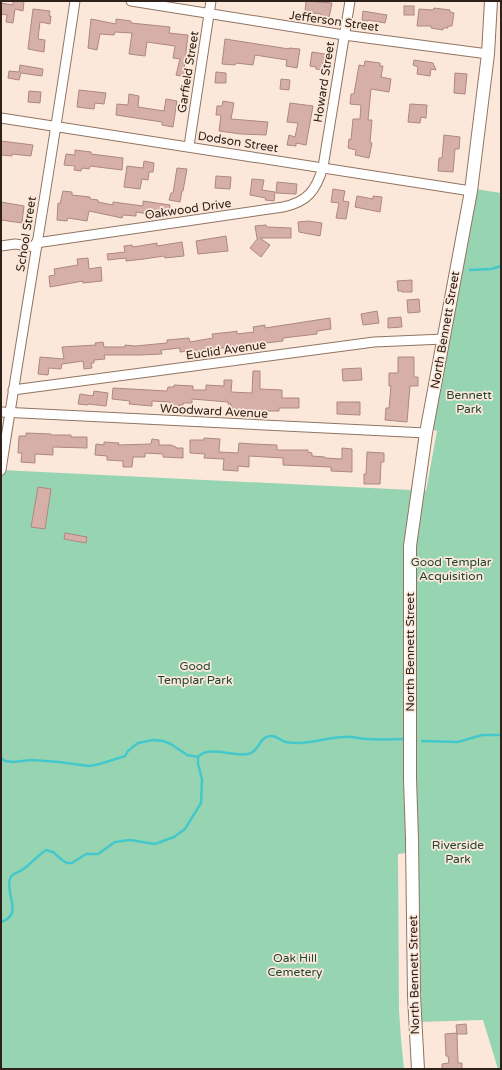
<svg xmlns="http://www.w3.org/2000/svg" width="502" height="1070" viewBox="0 0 502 1070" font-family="'Varela Round',sans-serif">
  <rect width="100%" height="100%" fill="#fce8db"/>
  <polygon fill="#97d4b2" points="476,189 501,193 501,1069 498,1069 483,1020 417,1022 407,853 398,854 399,1010 401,1039 404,1069 1,1069 1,470 412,490 426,491 437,431 431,429"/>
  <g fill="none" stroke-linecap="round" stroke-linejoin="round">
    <g stroke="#45c8cb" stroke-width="2.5">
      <polyline points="470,270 491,269 501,266"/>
      <polyline points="422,741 458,742 482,735 501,735"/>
      <path d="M 1,758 L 5,761 L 13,762 L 32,760 L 59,762 L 89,766 L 100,764 L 125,756 L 128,751 L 138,743 L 153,740 L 163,741 L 171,744 L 187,755 L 198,757 C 208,745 233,757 248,754 C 259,752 259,737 270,736 C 277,735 280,741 286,742 C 290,743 295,743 299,743 C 314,743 329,737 344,737 C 352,736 360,739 368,739 C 380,740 392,739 404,739"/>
      <path d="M 1,922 C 24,914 5,895 10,879 C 11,873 18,873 22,870 C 31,864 37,856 46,850 L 53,852 L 62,860 L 67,863 L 72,863 L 86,854 L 98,854 L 115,842 L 130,840 L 155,844 L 174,837 L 185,829 L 201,803 L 202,779 L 198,764 L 198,757"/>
    </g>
  </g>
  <g fill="#d6afa9" stroke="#ad8882">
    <polygon points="13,1 24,1 23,11 15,9 13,23 6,22 7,15 1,14 1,3 13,5"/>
    <polygon points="306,1 332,3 329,18 321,17 321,14 305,12"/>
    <rect x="404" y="6" width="10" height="9"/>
    <polygon points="434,8 450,10 450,12 454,13 452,26 448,26 448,28 443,28 443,30 431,28 431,26 417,26 419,9 433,10"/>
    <polygon points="33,9 50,11 49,16 51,16 50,24 40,22 38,39 45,40 44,52 28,49"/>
    <polygon points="363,11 387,15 385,23 368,20 368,21 362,20"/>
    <polygon points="91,19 116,24 116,19 131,21 131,23 170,27 169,33 188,35 184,69 186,70 185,77 176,75 180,59 173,58 175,46 147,42 145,56 129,54 132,33 115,32 114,35 100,34 97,50 88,48"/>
    <polygon points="225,39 289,49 289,48 300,49 297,68 286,66 287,60 255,55 253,65 236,63 235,65 222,64"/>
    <polygon points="312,52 325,54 322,70 316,69 316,67 310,66"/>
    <polygon points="414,60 433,63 436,70 431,69 430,76 417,74 418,67 413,65"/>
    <polygon points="365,61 380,63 380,66 383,66 381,77 391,79 389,92 371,89 368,120 372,120 370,143 372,143 369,158 355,155 356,150 348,148 349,139 351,140 353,119 360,119 361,105 350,104 351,94 354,94 359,65 364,66"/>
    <polygon points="20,65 43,69 42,76 21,73 19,80 8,78 9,71 19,72"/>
    <polygon points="216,72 226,73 226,83 215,83"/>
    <polygon points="455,73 467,74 465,94 454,93"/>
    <polygon points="281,79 290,80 289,90 280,89"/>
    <polygon points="79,90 106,93 104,104 95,103 94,109 77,107"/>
    <polygon points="29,91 41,92 40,103 28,102"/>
    <polygon points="129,94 139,96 138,107 164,111 166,99 177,101 173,127 162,125 162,122 116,115 117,104 128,105"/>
    <polygon points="223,101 234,103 231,119 268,122 266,135 241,134 219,131 221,115 216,115 217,106 222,106"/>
    <polygon points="290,103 313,106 306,145 296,143 296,146 287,145 289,135 295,137 298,123 287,122"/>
    <polygon points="410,104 427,105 426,118 421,117 420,123 408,122"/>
    <polygon points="444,135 460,137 459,149 455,149 453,172 438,171 439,158 442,158"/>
    <polygon points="1,141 33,145 31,156 12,154 12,156 1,155"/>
    <polygon points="75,150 91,152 91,154 123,158 122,170 90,166 89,169 82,168 81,171 74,170 75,166 64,165 66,154 75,155"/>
    <polygon points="144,161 154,163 153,172 149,172 148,180 142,179 140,189 124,187 127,166 143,168"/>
    <polygon points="177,168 187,169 183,191 182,191 180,202 169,200 171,193 173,193"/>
    <polygon points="216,176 231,177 230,189 215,188"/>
    <polygon points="252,179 264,180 262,190 275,192 274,201 265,200 266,198 250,195"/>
    <polygon points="277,182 297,184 296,194 276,193"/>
    <polygon points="333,189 345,191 343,201 349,202 346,219 336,218 339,203 331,202"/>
    <polygon points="63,191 72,192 72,195 90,197 90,199 98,200 98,202 113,205 113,202 143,206 143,201 170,205 168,217 136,212 136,216 123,215 122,218 89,211 87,221 68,218 67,221 57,220 58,203 60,204"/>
    <polygon points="357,196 373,199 373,196 382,197 380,212 355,207"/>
    <polygon points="1,202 24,206 22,223 1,220"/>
    <polygon points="308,221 322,223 320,236 299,232 298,222"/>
    <polygon points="266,225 267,227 291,228 291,238 260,238 270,245 261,257 250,248 258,238 257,238 255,226"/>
    <polygon points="226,236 228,251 198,254 196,241"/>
    <polygon points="182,242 184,256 165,258 164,256 144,259 126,261 126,258 108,260 107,254 125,252 124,246 132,245 133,247 157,243 157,246"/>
    <polygon points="88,258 89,269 101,267 102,281 83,283 83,281 50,287 49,276 55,275 54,269 78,265 77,259"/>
    <polygon points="412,280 412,292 402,292 402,291 398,291 397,281"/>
    <polygon points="419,299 420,312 408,313 407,300"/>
    <polygon points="377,311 379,323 363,325 361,314"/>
    <polygon points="401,317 402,327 388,328 388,318"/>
    <polygon points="330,318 331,329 317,331 317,334 283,338 283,341 197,351 197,350 180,352 180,348 161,350 162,354 140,355 104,355 105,359 94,360 94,363 91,363 92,368 84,369 83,361 62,364 61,369 49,368 48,375 38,374 40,357 64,359 62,347 96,345 95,343 103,342 104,347 125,347 125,345 135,346 167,343 167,340 189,338 190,342 213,338 212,334 231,332 237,331 237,334 254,332 253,327 265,325 265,328"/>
    <polygon points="398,357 414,357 414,377 418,377 418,386 410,386 407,422 385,420 386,408 389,408 391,386 389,386 389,373 398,373"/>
    <polygon points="361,368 362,380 343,381 342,369"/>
    <polygon points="253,371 260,371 260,389 282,390 282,398 299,398 299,408 279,408 279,411 252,411 231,409 231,404 228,404 228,402 192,399 192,403 183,403 183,405 179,405 179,406 170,406 170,402 152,401 152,406 129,404 130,401 112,399 113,388 167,391 168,387 174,387 174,385 193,386 193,390 206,390 206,385 224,386 224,380 232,380 231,392 252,393"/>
    <polygon points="94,391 108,393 106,406 88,404 88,405 78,404 80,394 93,396"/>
    <polygon points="337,402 360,402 360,415 337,414"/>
    <polygon points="26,433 51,434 51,435 71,435 71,437 87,437 87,448 53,447 53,455 35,454 35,463 21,462 22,453 18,453 19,436 26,436"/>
    <polygon points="204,438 220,439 219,452 238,453 239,443 253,444 277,445 277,450 308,450 308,452 312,453 312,456 325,457 325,458 342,459 342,448 352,449 352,472 331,471 331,467 283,465 283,458 249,456 249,467 238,466 238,471 223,470 224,459 204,458 205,454 190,453 190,440 204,440"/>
    <polygon points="152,439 159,440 159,445 171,445 176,447 176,448 183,448 183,458 163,457 163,454 145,453 145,457 133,457 132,467 123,467 123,461 107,460 107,456 95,455 96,444 104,445 104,442 119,443 118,445 151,444"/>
    <polygon points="367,452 384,453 384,462 381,462 380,484 364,484 364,474 366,474"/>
    <polygon points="38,487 51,489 45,529 31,527"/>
    <polygon points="65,533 87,537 86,543 64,539"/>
    <polygon points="466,1024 467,1034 457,1034 456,1025"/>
    <polygon points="457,1033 458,1063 462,1063 462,1069 442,1069 442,1064 449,1063 448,1056 446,1056 445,1034"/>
  </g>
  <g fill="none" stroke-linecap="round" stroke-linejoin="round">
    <g stroke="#917460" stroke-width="11">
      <g id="minor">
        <polyline points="131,1 344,35 488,54"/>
        <polyline points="1,118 471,191"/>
        <polyline points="189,146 211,1"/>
        <path d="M 36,243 L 283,207 C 307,202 316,191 323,167 L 350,1"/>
        <polyline points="1,246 15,244 36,247"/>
        <polyline points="13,390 374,342 444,339"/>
        <polyline points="1,412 426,433"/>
        <path d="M 1,470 C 25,314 52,158 75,1"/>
      </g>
    </g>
    <g stroke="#917460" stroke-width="14">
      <polyline id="secondary" points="418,1069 414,996 412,839 410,779 410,546 426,433 471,191 488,54 491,1"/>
    </g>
    <use href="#minor" stroke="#fff" stroke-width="9"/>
    <use href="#secondary" stroke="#fff" stroke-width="12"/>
  </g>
  <g text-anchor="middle" stroke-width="3.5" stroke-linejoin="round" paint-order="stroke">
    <g font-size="12" fill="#2d2119" stroke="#fce8db">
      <text transform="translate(334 21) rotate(8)" y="4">Jefferson Street</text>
      <text transform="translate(188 72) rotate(-81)" y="4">Garfield Street</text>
      <text transform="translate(324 82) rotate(-81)" y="4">Howard Street</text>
      <text transform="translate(238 142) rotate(9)" y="4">Dodson Street</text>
      <text transform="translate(188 209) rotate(-8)" y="4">Oakwood Drive</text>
      <text transform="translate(26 234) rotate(-81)" y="4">School Street</text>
      <text transform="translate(445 330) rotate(-80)" y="4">North Bennett Street</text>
      <text transform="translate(226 350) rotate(-8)" y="4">Euclid Avenue</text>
      <text transform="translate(214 411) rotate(3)" y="4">Woodward Avenue</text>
      <text transform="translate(410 652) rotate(-90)" y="4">North Bennett Street</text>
      <text transform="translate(414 975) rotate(-91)" y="4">North Bennett Street</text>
    </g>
    <g font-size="12" fill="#1e4632" stroke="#fce8db">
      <text x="469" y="399">Bennett<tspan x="469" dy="14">Park</tspan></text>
      <text x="451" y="566">Good Templar<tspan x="451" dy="14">Acquisition</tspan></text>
      <text x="195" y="670">Good<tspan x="195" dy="14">Templar Park</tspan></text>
      <text x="458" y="849">Riverside<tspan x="458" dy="14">Park</tspan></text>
      <text x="295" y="962">Oak Hill<tspan x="295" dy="14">Cemetery</tspan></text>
    </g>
  </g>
  <rect width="502" height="1070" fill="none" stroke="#2d2119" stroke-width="4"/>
</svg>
